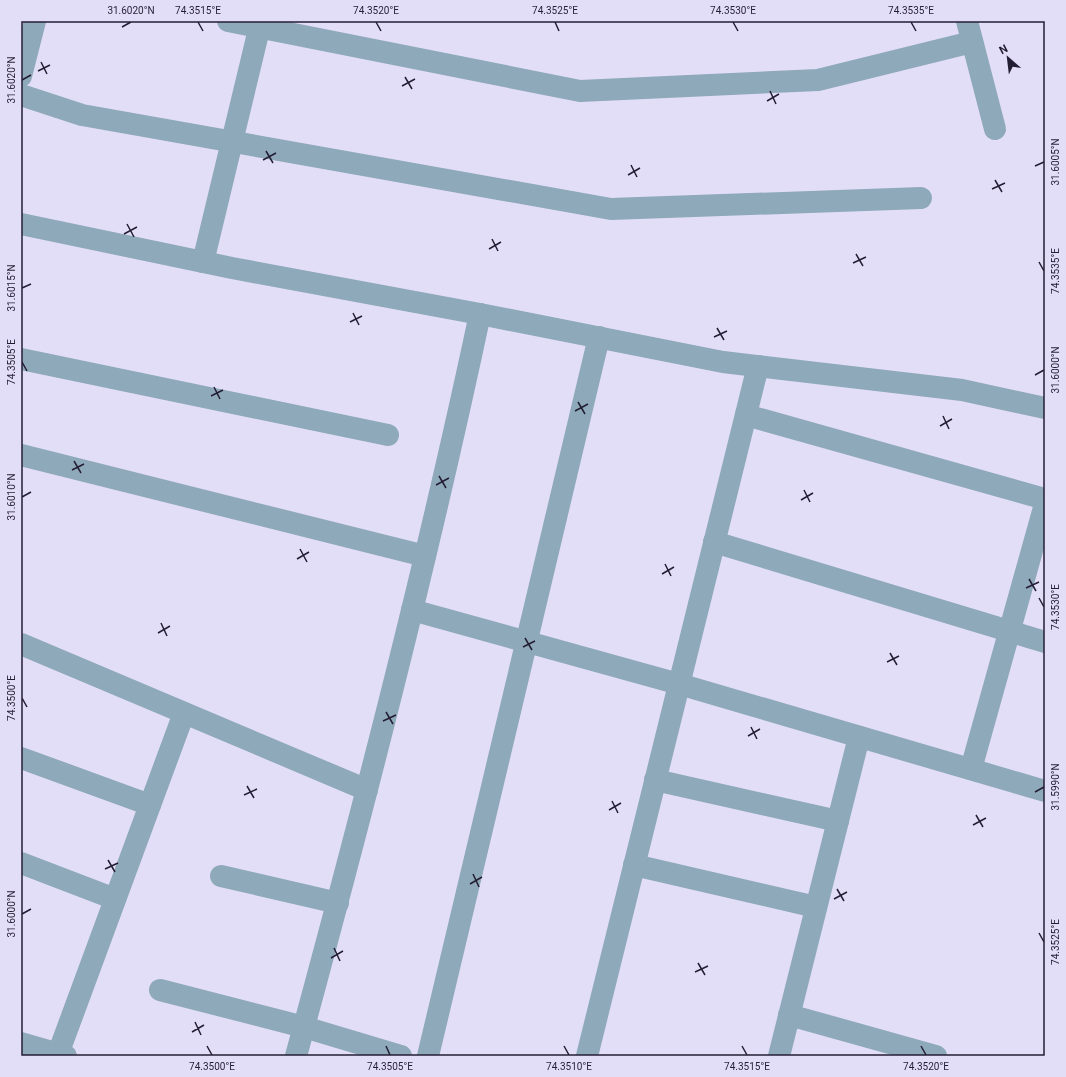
<svg xmlns="http://www.w3.org/2000/svg" width="1066" height="1077" viewBox="0 0 1066 1077" font-family="Roboto,sans-serif">
  <rect width="100%" height="100%" fill="#e3def8"/>
  <g fill="none" stroke-linecap="round" stroke-linejoin="round">
    <g stroke="#8ea9b9" stroke-width="22">
      <polyline points="228,21 580,91 818,80 972,42"/>
      <polyline points="967,21 995,129"/>
      <polyline points="21,76 35,21"/>
      <polyline points="21,95 82,115 611,209 921,198"/>
      <polyline points="21,224 232,268 480,314 723,362 962,390 1045,408"/>
      <polyline points="203,262 261,21"/>
      <polyline points="21,359 388,435"/>
      <polyline points="746,415 1045,499"/>
      <polyline points="21,455 425,556"/>
      <polyline points="714,542 1045,642"/>
      <polyline points="412,610 679,684 1045,791"/>
      <polyline points="21,644 367,790"/>
      <polyline points="21,758 150,805"/>
      <polyline points="971,769 1045,504"/>
      <polyline points="655,780 838,821"/>
      <polyline points="21,863 115,899"/>
      <polyline points="634,865 816,907"/>
      <polyline points="221,876 338,903"/>
      <polyline points="160,990 304,1027 401,1056"/>
      <polyline points="789,1015 936,1056"/>
      <polyline points="21,1043 66,1056"/>
      <polyline points="58,1054 184,713"/>
      <path d="M 296,1056 C 363,810 427,563 480,314"/>
      <polyline points="428,1056 599,337"/>
      <polyline points="587,1056 758,366"/>
      <polyline points="779,1056 859,737"/>
    </g>
  </g>
  <path fill="none" stroke="#241e35" stroke-width="1.5" d="M 198,22 L 203,31M 376,22 L 381,31M 555,22 L 559,31M 733,22 L 738,31M 911,22 L 916,31M 122,27 L 131,22M 41,62 L 47,74M 38,71 L 50,65M 405,77 L 412,89M 22,80 L 31,75M 402,86 L 415,79M 770,91 L 776,104M 767,101 L 779,94M 266,151 L 273,163M 263,160 L 276,153M 631,165 L 637,177M 1035,166 L 1044,162M 628,175 L 640,168M 995,180 L 1002,192M 992,189 L 1005,183M 127,224 L 134,237M 124,234 L 137,227M 492,239 L 498,251M 489,249 L 501,242M 856,254 L 863,266M 1039,262 L 1044,271M 853,263 L 866,257M 22,288 L 31,284M 353,313 L 359,325M 350,322 L 362,316M 717,328 L 724,340M 714,337 L 727,331M 22,362 L 27,371M 1035,375 L 1044,370M 214,387 L 220,399M 211,396 L 223,390M 578,402 L 585,414M 575,411 L 588,404M 943,416 L 949,429M 940,426 L 952,419M 74,461 L 81,473M 72,470 L 84,464M 439,476 L 446,488M 436,485 L 449,478M 804,490 L 810,502M 22,497 L 31,492M 801,500 L 813,493M 300,549 L 307,562M 297,559 L 309,552M 665,564 L 671,576M 662,574 L 674,567M 1029,579 L 1036,591M 1026,588 L 1039,582M 1039,598 L 1044,607M 161,623 L 167,636M 158,633 L 170,626M 525,638 L 532,650M 523,647 L 535,641M 890,653 L 897,665M 887,662 L 899,656M 22,698 L 27,707M 386,712 L 393,724M 383,721 L 396,715M 751,727 L 757,739M 748,736 L 760,729M 247,786 L 254,798M 1035,792 L 1044,787M 244,795 L 257,789M 612,801 L 618,813M 609,810 L 621,803M 976,815 L 983,827M 973,825 L 986,818M 108,860 L 115,872M 105,869 L 118,863M 473,874 L 479,887M 470,884 L 482,877M 837,889 L 844,901M 834,899 L 847,892M 22,914 L 31,909M 1039,933 L 1044,942M 334,948 L 340,961M 331,958 L 343,951M 698,963 L 705,975M 695,972 L 708,966M 195,1022 L 201,1035M 192,1032 L 204,1025M 207,1046 L 212,1055M 386,1046 L 390,1055M 564,1046 L 569,1055M 742,1046 L 747,1055M 921,1046 L 926,1055"/>
  <rect width="1066" height="1077" fill="none" stroke="#e3def8" stroke-width="44"/>
  <g transform="translate(1008 58) rotate(332)" stroke="#e3def8" stroke-width="3" paint-order="stroke">
  <path d="M0-3L7 15L0 10L-7 15Z" fill="#241e35"/>
  <text y="-6" font-size="11" font-weight="bold" text-anchor="middle" fill="#241e35">N</text>
  </g>
  <rect x="22" y="22" width="1022" height="1033" fill="none" stroke="#241e35" stroke-width="1.5"/>
  <g font-size="10" text-anchor="middle" fill="#241e35">
    <text x="131" y="14">31.6020°N</text>
    <text x="198" y="14">74.3515°E</text>
    <text x="376" y="14">74.3520°E</text>
    <text x="555" y="14">74.3525°E</text>
    <text x="733" y="14">74.3530°E</text>
    <text x="911" y="14">74.3535°E</text>
    <text transform="translate(11 80) rotate(-90)" y="4">31.6020°N</text>
    <text transform="translate(1055 162) rotate(-90)" y="4">31.6005°N</text>
    <text transform="translate(1055 271) rotate(-90)" y="4">74.3535°E</text>
    <text transform="translate(11 288) rotate(-90)" y="4">31.6015°N</text>
    <text transform="translate(11 362) rotate(-90)" y="4">74.3505°E</text>
    <text transform="translate(1055 370) rotate(-90)" y="4">31.6000°N</text>
    <text transform="translate(11 497) rotate(-90)" y="4">31.6010°N</text>
    <text transform="translate(1055 607) rotate(-90)" y="4">74.3530°E</text>
    <text transform="translate(11 698) rotate(-90)" y="4">74.3500°E</text>
    <text transform="translate(1055 787) rotate(-90)" y="4">31.5990°N</text>
    <text transform="translate(11 914) rotate(-90)" y="4">31.6000°N</text>
    <text transform="translate(1055 942) rotate(-90)" y="4">74.3525°E</text>
    <text x="212" y="1070">74.3500°E</text>
    <text x="390" y="1070">74.3505°E</text>
    <text x="569" y="1070">74.3510°E</text>
    <text x="747" y="1070">74.3515°E</text>
    <text x="926" y="1070">74.3520°E</text>
  </g>
</svg>
